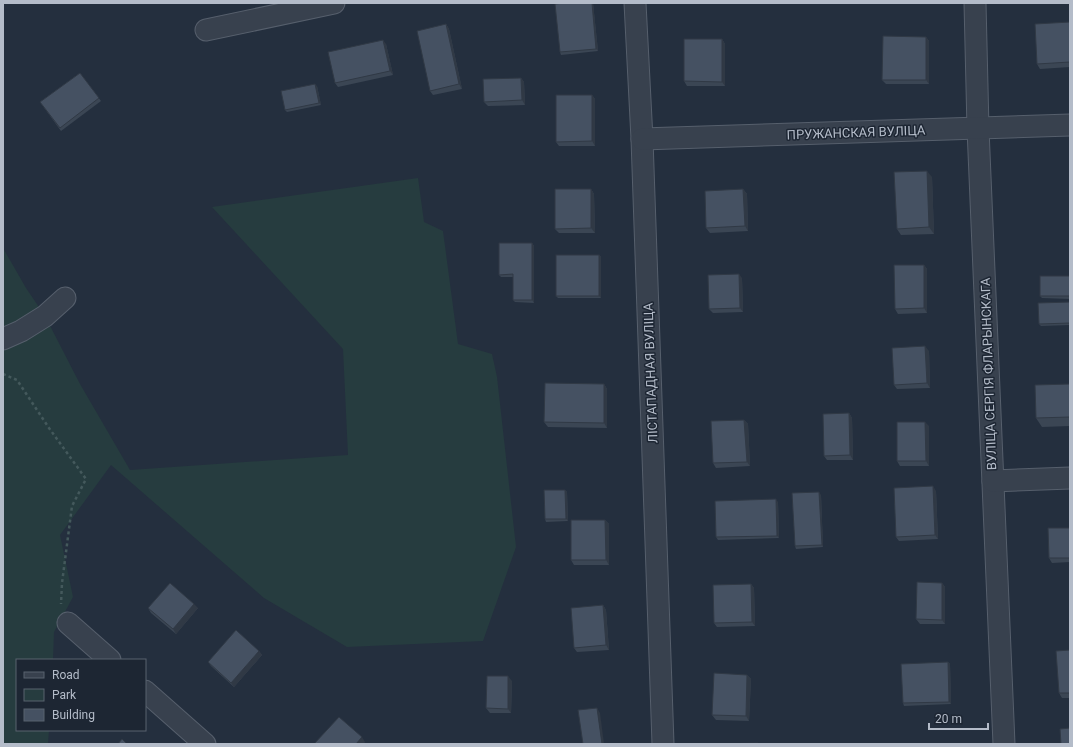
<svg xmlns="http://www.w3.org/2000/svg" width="1073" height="747" viewBox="0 0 1073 747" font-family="Roboto,sans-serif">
  <rect width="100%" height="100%" fill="#242f3e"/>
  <polygon fill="#263c3f" points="418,178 424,222 443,231 458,344 492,354 497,377 516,547 483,641 347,647 264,598 111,465 60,535 73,597 54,632 53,660 17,660 17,730 49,730 48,744 3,744 3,248 26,288 45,316 80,384 130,470 348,455 343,349 212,207"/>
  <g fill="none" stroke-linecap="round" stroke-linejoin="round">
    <g stroke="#565f6c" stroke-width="23">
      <g id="minor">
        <polyline points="635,3 642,139 663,744"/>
        <polyline points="975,3 978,129 1004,744"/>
        <polyline points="206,30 334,3"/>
        <polyline points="642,139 1070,125"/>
        <polyline points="3,339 21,331 45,316 65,298"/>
        <polyline points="993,481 1070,478"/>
        <polyline points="68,623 110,660"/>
        <polyline points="145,691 205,744"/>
      </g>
    </g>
    <polyline stroke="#44595c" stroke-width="2.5" stroke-dasharray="3 3" stroke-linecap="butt" points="3,374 17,380 49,428 86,479 72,506 62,583 61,604"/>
    <use href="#minor" stroke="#38414e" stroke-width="21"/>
  </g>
  <g fill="#3b4654">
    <polygon points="563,3 593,3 598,51 561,55 560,52"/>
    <polygon points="1070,22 1070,67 1040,69 1037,64"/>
    <polygon points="446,24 449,29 462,89 433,95 430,91"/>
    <polygon points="926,37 929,41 929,84 886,84 882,80"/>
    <polygon points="722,39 725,44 725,86 687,86 684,81"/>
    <polygon points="386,44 393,75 338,87 335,83"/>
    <polygon points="80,73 101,101 61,131 40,102"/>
    <polygon points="521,78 524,82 525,105 488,106 484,102"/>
    <polygon points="317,86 321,105 287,112 285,110"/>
    <polygon points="592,95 595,99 595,146 559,146 556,142"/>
    <polygon points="932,177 934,234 901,235 897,229"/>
    <polygon points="591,189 594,194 595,233 559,233 555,229"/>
    <polygon points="743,189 747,194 748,231 710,233 706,228"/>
    <polygon points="532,243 534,246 534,303 515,302 513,300 513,277 501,277 499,275"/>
    <polygon points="599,255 601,257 601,298 558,298 556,296"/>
    <polygon points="924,265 927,269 927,313 898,314 895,309"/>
    <polygon points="1070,276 1070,299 1042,298 1040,296"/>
    <polygon points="742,278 743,312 713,313 709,309"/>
    <polygon points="1070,302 1070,325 1041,326 1039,324"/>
    <polygon points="929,351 930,388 897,389 894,385"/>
    <polygon points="604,384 607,389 607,428 548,427 544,422"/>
    <polygon points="1070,384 1070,426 1042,427 1036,418"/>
    <polygon points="849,413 852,418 853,460 827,460 824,456"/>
    <polygon points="744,420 748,424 750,466 716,468 713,463"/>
    <polygon points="929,426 929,466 900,466 897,461"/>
    <polygon points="565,490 567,492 568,521 546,522 545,519"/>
    <polygon points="936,491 938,539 899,541 896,537"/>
    <polygon points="821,495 823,547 796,549 795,546"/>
    <polygon points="778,502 779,538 718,540 716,537"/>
    <polygon points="605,520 609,524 609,565 574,565 571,560"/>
    <polygon points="1070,528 1070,562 1052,563 1049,558"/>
    <polygon points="942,583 945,587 945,624 920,624 916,619"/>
    <polygon points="751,584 754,588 755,626 717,627 714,623"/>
    <polygon points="603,605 606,610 609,650 577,652 574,648"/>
    <polygon points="148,608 198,608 176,634 151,613"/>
    <polygon points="1070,650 1070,698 1062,698 1059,693"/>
    <polygon points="259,651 262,655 234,687 211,666 208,662"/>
    <polygon points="948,662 950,664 951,704 904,706 903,703"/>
    <polygon points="747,675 751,679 749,721 716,720 712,715"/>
    <polygon points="512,681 511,713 490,713 486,708"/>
  </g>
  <g fill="#303945">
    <polygon points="592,3 593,3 598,51 596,49"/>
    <polygon points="446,24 449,29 462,89 459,84"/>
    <polygon points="926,37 929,41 929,84 926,80"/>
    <polygon points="722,39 725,44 725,86 722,82"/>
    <polygon points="383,40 386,44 393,75 390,71"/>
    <polygon points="521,78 524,82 525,105 522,100"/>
    <polygon points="315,84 317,86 321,105 319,103"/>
    <polygon points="592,95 595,99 595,146 592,141"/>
    <polygon points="927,171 932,177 934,234 929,227"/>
    <polygon points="591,189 594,194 595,233 591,228"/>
    <polygon points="743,189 747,194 748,231 745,226"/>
    <polygon points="532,243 534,246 534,303 532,300"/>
    <polygon points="599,255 601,257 601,298 599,296"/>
    <polygon points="924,265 927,269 927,313 924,308"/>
    <polygon points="739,274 742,278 743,312 740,308"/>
    <polygon points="925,346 929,351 930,388 927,383"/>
    <polygon points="604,384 607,389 607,428 604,423"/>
    <polygon points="849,413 852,418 853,460 850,455"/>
    <polygon points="744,420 748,424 750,466 747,462"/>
    <polygon points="925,422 929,426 929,466 926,461"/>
    <polygon points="933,486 936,491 938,539 935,535"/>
    <polygon points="565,490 567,492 568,521 566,519"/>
    <polygon points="819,492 821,495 823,547 822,545"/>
    <polygon points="776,499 778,502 779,538 777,536"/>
    <polygon points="605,520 609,524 609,565 606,560"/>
    <polygon points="942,583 945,587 945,624 942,620"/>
    <polygon points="751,584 754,588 755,626 752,622"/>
    <polygon points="194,604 198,608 176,634 173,629"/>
    <polygon points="603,605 606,610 609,650 606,645"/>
    <polygon points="259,651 262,655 234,687 231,683"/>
    <polygon points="948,662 950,664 951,704 949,702"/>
    <polygon points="747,675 751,679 749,721 746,716"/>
    <polygon points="508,676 512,681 511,713 508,709"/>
    <polygon points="597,708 600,713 604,744 602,744"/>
    <polygon points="362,737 365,742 364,744 356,744"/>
  </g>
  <g fill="#455162" stroke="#303945">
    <polygon points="563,3 592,3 596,49 560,52 555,4"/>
    <polygon points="1070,22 1070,62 1037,64 1035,24"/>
    <polygon points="446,24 459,84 430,91 417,31"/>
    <polygon points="883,36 926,37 926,80 882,80"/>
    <polygon points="684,39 722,39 722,82 684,81"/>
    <polygon points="383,40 390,71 335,83 328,52"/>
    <polygon points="80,73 99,98 60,128 40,102"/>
    <polygon points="521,78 522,100 484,102 483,79"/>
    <polygon points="315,84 319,103 285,110 281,91"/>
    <polygon points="556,95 592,95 592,141 556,142"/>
    <polygon points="927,171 929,227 897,229 894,172"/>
    <polygon points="555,189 591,189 591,228 555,229"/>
    <polygon points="743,189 745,226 706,228 705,191"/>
    <polygon points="499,243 532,243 532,300 513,300 513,274 499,275"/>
    <rect x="556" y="255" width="43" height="41"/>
    <polygon points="894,265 924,265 924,308 895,309"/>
    <polygon points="739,274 740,308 709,309 708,275"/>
    <rect x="1040" y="276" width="30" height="20"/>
    <polygon points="1070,302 1070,323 1039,324 1038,303"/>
    <polygon points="925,346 927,383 894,385 892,348"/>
    <polygon points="545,383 604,384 604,423 544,422"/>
    <polygon points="1070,384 1070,417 1036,418 1035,385"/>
    <polygon points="849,413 850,455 824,456 823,414"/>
    <polygon points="744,420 747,462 713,463 711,421"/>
    <polygon points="897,422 925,422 926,461 897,461"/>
    <polygon points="933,486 935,535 896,537 894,488"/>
    <polygon points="544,490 565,490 566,519 545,519"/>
    <polygon points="819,492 822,545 795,546 792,493"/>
    <polygon points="776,499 777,536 716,537 715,501"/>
    <polygon points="571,520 605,520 606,560 571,560"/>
    <polygon points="1048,528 1070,528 1070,558 1049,558"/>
    <polygon points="917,582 942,583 942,620 916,619"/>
    <polygon points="170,583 194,604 173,629 148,608"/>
    <polygon points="751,584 752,622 714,623 713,585"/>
    <polygon points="603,605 606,645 574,648 571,608"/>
    <polygon points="236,630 259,651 231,683 208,662"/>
    <polygon points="1070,650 1070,693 1059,693 1056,651"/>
    <polygon points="948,662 949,702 903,703 901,664"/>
    <polygon points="714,673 747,675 746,716 712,715"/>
    <polygon points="487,676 508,676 508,709 486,708"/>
    <polygon points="597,708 602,744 583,744 578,710"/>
    <polygon points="339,717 362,737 356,744 314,744"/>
    <polygon points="1070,728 1070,744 1061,744 1060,729"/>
    <polygon points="122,739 127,744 118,744"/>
    <polygon points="758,743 758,744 716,744"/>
  </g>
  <g text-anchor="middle" stroke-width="3" stroke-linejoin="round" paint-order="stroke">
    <g font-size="13" fill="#b4bcc9" stroke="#1d2633">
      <text transform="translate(856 132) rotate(-2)" y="5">ПРУЖАНСКАЯ ВУЛІЦА</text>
      <text transform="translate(650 373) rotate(-92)" y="5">ЛІСТАПАДНАЯ ВУЛІЦА</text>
      <text transform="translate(988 374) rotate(-92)" y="5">ВУЛІЦА СЕРГІЯ ФЛАРЫНСКАГА</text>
    </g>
  </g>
  <rect width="1073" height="747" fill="none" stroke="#b4bcc9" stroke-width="8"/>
  <rect x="16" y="659" width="130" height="72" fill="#1d2633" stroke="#59626f"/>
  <rect x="24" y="672" width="20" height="6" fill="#38414e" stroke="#59626f"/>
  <text x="52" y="679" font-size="12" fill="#b4bcc9">Road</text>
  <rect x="24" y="689" width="20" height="12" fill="#263c3f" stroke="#59626f"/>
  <text x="52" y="699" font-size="12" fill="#b4bcc9">Park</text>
  <rect x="24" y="709" width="20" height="12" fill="#455162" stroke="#59626f"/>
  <text x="52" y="719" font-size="12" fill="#b4bcc9">Building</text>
  <path d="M929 723v6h59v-6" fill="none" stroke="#b4bcc9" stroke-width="2"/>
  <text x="935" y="723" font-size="12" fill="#b4bcc9" stroke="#1d2633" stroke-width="3" paint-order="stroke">20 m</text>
</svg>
